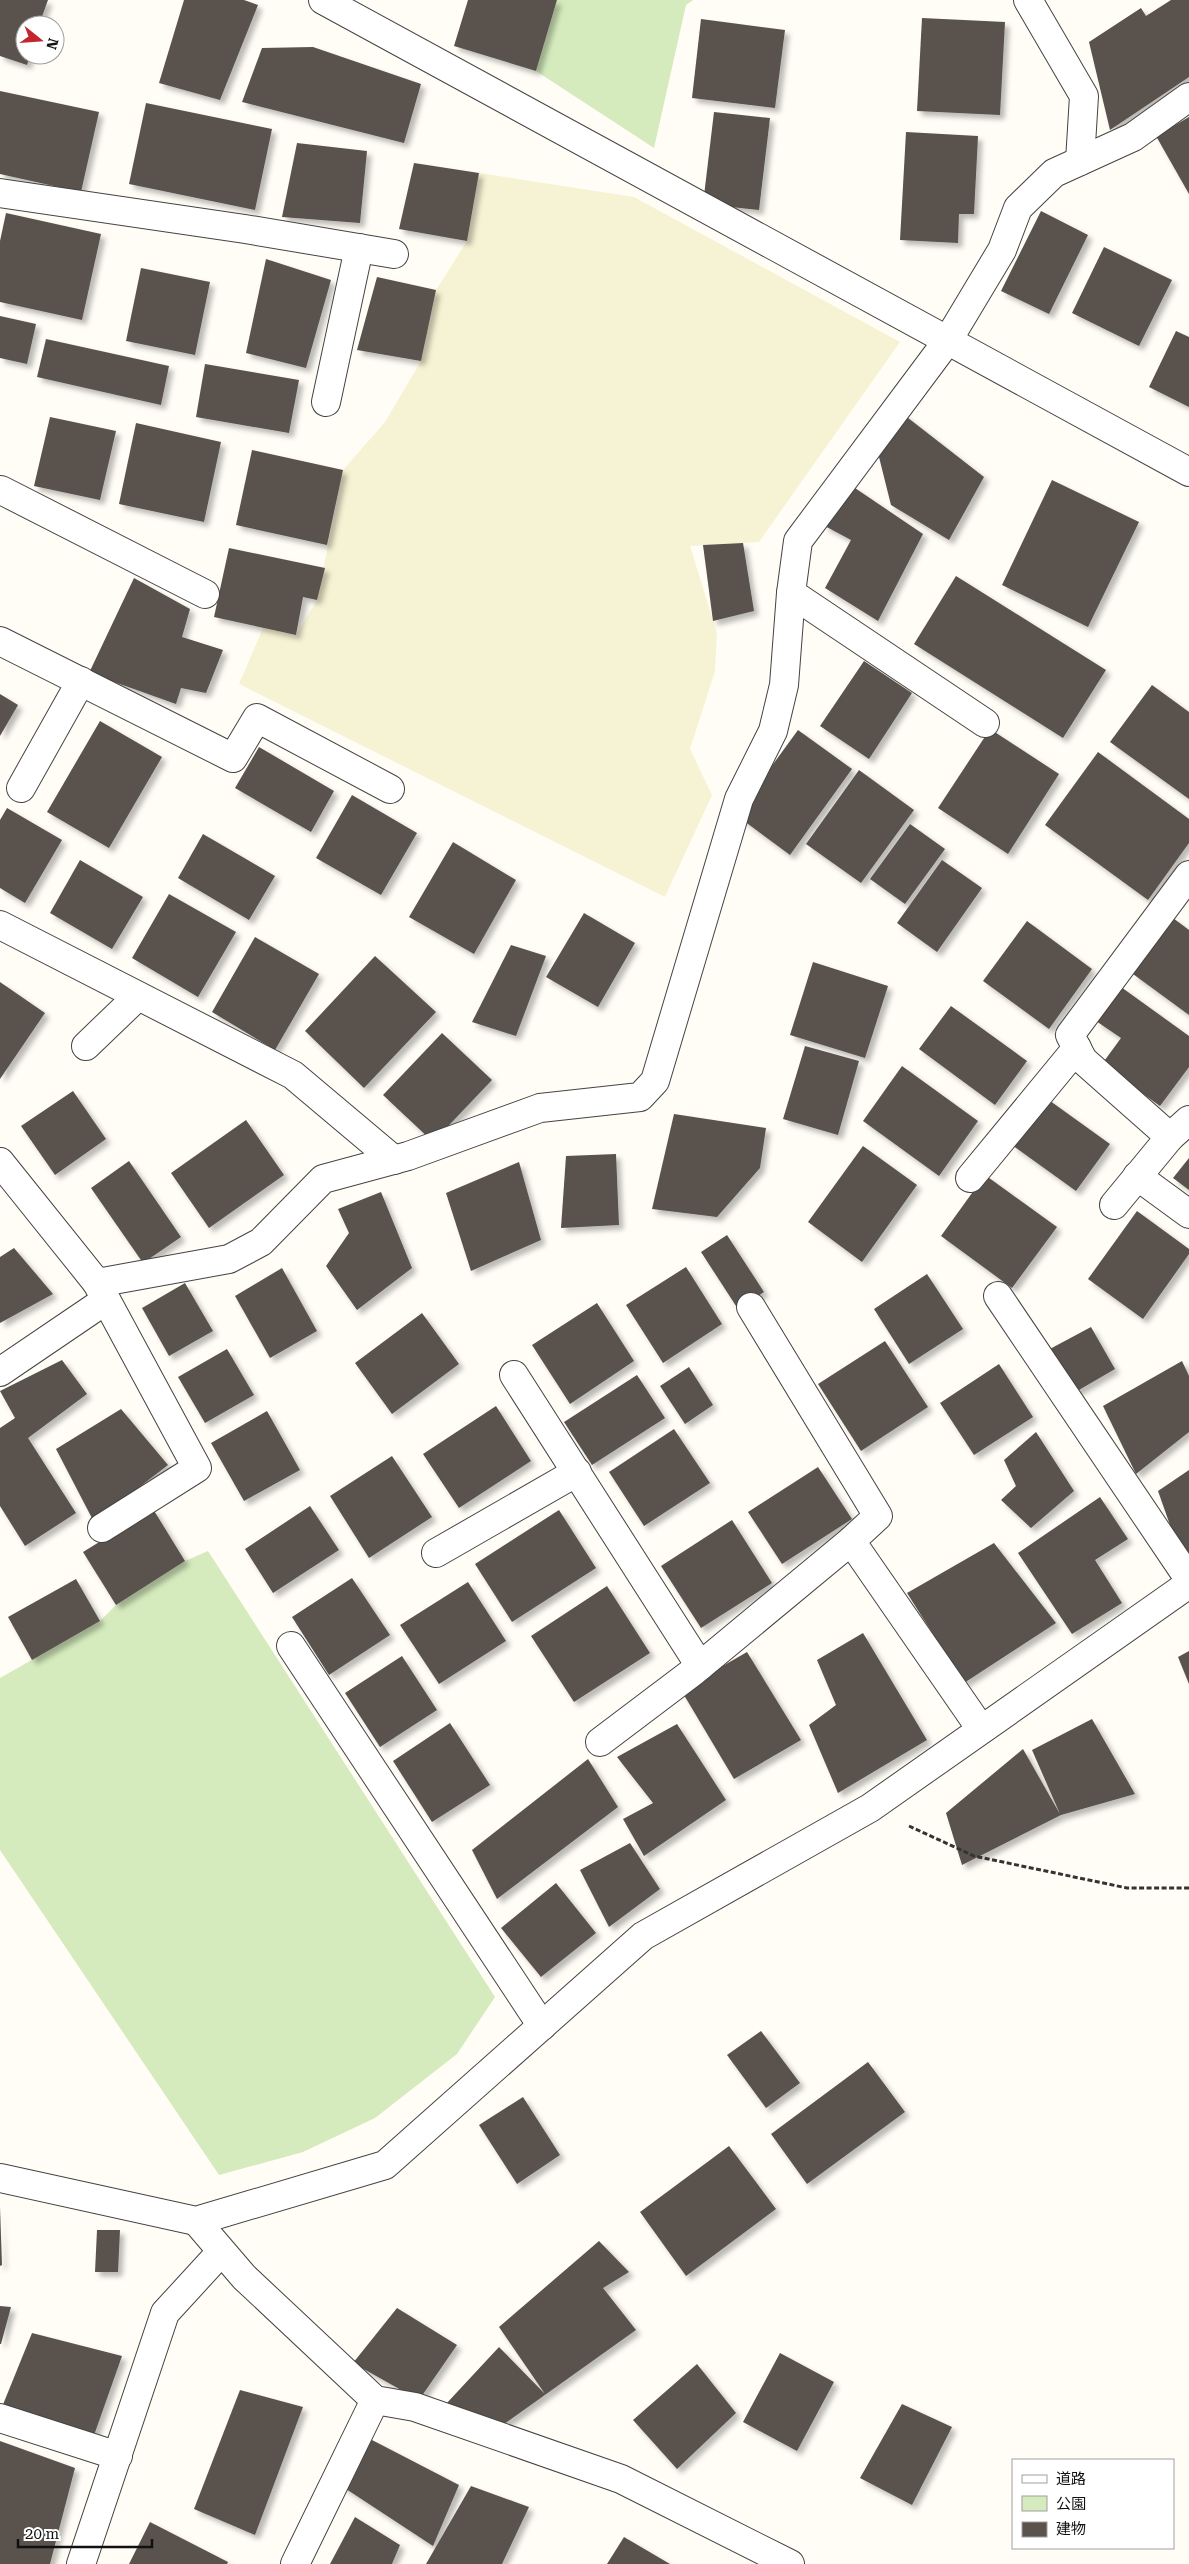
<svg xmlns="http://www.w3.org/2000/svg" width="1189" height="2564" viewBox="0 0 1189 2564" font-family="'Roboto Serif','Noto Sans JP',serif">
  <defs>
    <filter id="shadow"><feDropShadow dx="4.5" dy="4.5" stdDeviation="2.5" flood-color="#0004"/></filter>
  </defs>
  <rect width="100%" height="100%" fill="#fffdf5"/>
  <polygon fill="#f6f3d4" points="479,173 634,197 900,342 759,542 690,546 717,633 715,671 690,749 712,795 665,897 239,684 263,628 296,635 317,600 343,470 385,422 421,361 436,290 467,241"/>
  <g fill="#d5ebbd">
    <polygon points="557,0 693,0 686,5 654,148 536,71"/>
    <polygon points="208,1551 495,1997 457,2054 375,2118 303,2152 219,2175 0,1850 0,1678 100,1621 116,1605 185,1561"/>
  </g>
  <g fill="#5a524d" filter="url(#shadow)">
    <polygon points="0,0 48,0 39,25 25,25 25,55 30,55 27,65 0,56"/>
    <polygon points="184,0 244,0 258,5 220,100 159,83"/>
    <polygon points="468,0 557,0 536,71 454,46"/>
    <polygon points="1171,0 1189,0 1189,77 1110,130 1089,42 1141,8 1146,16"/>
    <polygon points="922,18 1005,22 1000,115 917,111"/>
    <polygon points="701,19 785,30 775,108 692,98"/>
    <polygon points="313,47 421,84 404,143 242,102 262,48"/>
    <polygon points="0,91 99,112 81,192 0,174"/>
    <polygon points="146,103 272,129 255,210 129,184"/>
    <polygon points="714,112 770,118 759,210 703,204"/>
    <polygon points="1189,117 1189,194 1156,136"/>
    <polygon points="906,132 978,136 974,214 959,214 958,243 900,240"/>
    <polygon points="297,143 367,151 360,223 282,217"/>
    <polygon points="414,163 479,173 467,241 399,229"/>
    <polygon points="1041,211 1088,235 1049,314 1001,291"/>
    <polygon points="6,213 101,234 82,320 0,302 0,241"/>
    <polygon points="1104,247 1172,280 1139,346 1072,313"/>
    <polygon points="266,259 331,280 306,368 246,353"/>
    <polygon points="141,268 210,282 195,355 126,341"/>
    <polygon points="377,277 436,290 421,361 357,350"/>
    <polygon points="0,316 36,324 27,364 0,358"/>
    <polygon points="1176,331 1189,337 1189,407 1149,387"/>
    <polygon points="46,339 169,366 161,405 37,377"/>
    <polygon points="205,364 299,380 289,433 196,417"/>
    <polygon points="903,414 984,477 949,540 891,505 877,449"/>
    <polygon points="50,417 116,431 100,500 34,486"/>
    <polygon points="136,423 221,442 204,522 119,504"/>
    <polygon points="252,450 343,470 327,545 236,525"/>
    <polygon points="1052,480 1139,522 1088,627 1002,585"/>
    <polygon points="852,486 923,534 878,621 825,588 851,540 823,525"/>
    <polygon points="743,543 754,611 713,621 703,545"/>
    <polygon points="229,548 325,568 317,600 303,597 296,635 214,617"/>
    <polygon points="956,576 1106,670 1063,738 914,644"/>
    <polygon points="134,578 190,609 182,637 223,650 206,693 181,688 176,704 89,673"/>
    <polygon points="864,661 912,693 869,759 820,726"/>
    <polygon points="1152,685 1189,712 1189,799 1110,742"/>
    <polygon points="0,694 18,705 0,736"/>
    <polygon points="100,721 162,757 109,848 47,812"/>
    <polygon points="990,729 1059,774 1008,854 938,808"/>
    <polygon points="798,730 852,769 790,855 736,815"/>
    <polygon points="259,747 334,791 311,832 235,788"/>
    <polygon points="1098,752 1189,819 1189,843 1148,900 1045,825"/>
    <polygon points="859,770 914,810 861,883 806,844"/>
    <polygon points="352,795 417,833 381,895 316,858"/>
    <polygon points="7,808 62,840 25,903 0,888 0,820"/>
    <polygon points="910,824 945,849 905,904 870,879"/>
    <polygon points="203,834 275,876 249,920 178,878"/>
    <polygon points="453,842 516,880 474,954 409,917"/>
    <polygon points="80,860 143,897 112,949 50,913"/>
    <polygon points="942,860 982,888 937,952 897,923"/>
    <polygon points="169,894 236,932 198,997 132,958"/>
    <polygon points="584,913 635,943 598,1007 546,977"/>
    <polygon points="1173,918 1189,930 1189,1015 1133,974"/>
    <polygon points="1027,921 1092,969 1049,1029 983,981"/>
    <polygon points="255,937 319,974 275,1050 212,1012"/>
    <polygon points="511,945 546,956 516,1036 472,1022"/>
    <polygon points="375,956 436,1012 364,1088 305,1031"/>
    <polygon points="813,962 888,986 865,1058 790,1035"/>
    <polygon points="0,982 45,1013 0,1079"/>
    <polygon points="1121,987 1189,1036 1189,1067 1160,1106 1102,1064 1121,1038 1096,1021"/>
    <polygon points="951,1006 1027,1061 995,1105 919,1049"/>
    <polygon points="442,1033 492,1080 433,1142 383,1095"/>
    <polygon points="805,1046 859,1061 838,1135 783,1119"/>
    <polygon points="902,1066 978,1121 939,1176 863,1121"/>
    <polygon points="73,1091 106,1139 55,1175 21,1126"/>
    <polygon points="1046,1098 1110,1144 1076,1191 1012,1145"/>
    <polygon points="674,1114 766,1128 760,1168 717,1217 652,1209"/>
    <polygon points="246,1120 284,1175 209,1228 171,1173"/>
    <polygon points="863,1146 917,1185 862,1262 808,1222"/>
    <polygon points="616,1154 619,1225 561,1228 566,1156"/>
    <polygon points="1189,1158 1189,1190 1173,1178"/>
    <polygon points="129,1161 181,1237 143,1263 91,1188"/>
    <polygon points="519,1162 541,1240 471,1271 446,1193"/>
    <polygon points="985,1175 1057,1227 1012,1288 941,1236"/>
    <polygon points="381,1192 412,1268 357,1310 326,1266 349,1233 338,1209"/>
    <polygon points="1137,1211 1189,1249 1189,1254 1143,1319 1088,1279"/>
    <polygon points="727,1235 764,1292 738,1309 701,1252"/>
    <polygon points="14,1248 53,1294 0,1323 0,1257"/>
    <polygon points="686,1267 722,1324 663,1363 626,1305"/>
    <polygon points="282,1268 317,1331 270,1358 235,1296"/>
    <polygon points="927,1274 963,1329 909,1364 874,1309"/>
    <polygon points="185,1283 213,1331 169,1356 142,1308"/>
    <polygon points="597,1303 634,1361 570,1404 532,1345"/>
    <polygon points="422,1313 459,1364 392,1414 355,1363"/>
    <polygon points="1091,1327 1115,1369 1072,1394 1048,1350"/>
    <polygon points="885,1341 928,1407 861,1451 818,1384"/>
    <polygon points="227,1349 254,1395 205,1423 178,1377"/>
    <polygon points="62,1360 87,1394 28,1438 76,1513 25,1546 0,1506 0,1428 15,1418 0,1391"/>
    <polygon points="1182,1361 1189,1376 1189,1432 1136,1474 1103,1406"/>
    <polygon points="999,1364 1033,1417 974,1455 940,1403"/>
    <polygon points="689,1367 713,1405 685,1424 660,1386"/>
    <polygon points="637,1375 665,1418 592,1465 564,1422"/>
    <polygon points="496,1406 531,1461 459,1508 423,1454"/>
    <polygon points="121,1409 168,1465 94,1522 56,1449"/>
    <polygon points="267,1411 300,1470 244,1501 211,1443"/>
    <polygon points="674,1429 710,1483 644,1526 609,1472"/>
    <polygon points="1036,1432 1074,1491 1031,1528 1001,1500 1016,1486 1004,1460"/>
    <polygon points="392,1456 432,1517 369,1558 330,1496"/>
    <polygon points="818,1467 852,1519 782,1564 748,1512"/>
    <polygon points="1189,1470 1189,1554 1182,1559 1158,1491"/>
    <polygon points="1100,1497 1128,1539 1095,1560 1122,1603 1072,1634 1018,1553"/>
    <polygon points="310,1506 339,1550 273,1593 245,1549"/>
    <polygon points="153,1509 185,1561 116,1605 83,1552"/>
    <polygon points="559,1510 596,1568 512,1622 475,1564"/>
    <polygon points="732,1520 772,1583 701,1628 661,1566"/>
    <polygon points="994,1543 1056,1623 964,1683 907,1593"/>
    <polygon points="352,1578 390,1635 329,1675 292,1617"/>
    <polygon points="76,1579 100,1621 32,1660 8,1617"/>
    <polygon points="468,1582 506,1641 439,1684 400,1625"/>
    <polygon points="607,1586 650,1653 574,1702 531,1636"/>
    <polygon points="863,1633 927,1740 838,1793 809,1725 836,1705 817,1660"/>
    <polygon points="1189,1651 1189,1684 1178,1657"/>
    <polygon points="747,1652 801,1740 734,1779 681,1690"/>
    <polygon points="402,1656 437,1710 380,1747 345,1693"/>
    <polygon points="1092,1719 1135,1794 1061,1815 962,1865 946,1813 1023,1749 1060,1814 1032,1750"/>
    <polygon points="450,1723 490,1785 432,1822 393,1761"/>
    <polygon points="677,1724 726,1800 644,1856 623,1819 653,1803 617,1757"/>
    <polygon points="588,1759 618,1807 497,1899 472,1850"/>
    <polygon points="630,1843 660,1889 609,1927 580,1870"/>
    <polygon points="556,1883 596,1933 541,1977 501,1928"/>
    <polygon points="761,2031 800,2083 766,2108 727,2055"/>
    <polygon points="868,2062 905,2112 807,2184 771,2134"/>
    <polygon points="523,2097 560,2155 517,2184 479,2125"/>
    <polygon points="729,2146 776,2209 686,2276 640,2212"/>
    <polygon points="0,2207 2,2265 0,2266"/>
    <polygon points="97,2230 120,2230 118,2272 95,2272"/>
    <polygon points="599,2241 629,2272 603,2288 636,2330 483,2439 446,2404 499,2347 545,2394 499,2327"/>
    <polygon points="0,2306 11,2307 1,2344 0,2344"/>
    <polygon points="397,2308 457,2345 419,2400 353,2363"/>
    <polygon points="32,2333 122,2356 92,2441 2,2407"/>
    <polygon points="780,2353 834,2382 797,2451 743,2422"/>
    <polygon points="697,2364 736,2413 677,2469 633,2420"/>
    <polygon points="240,2390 303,2407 255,2535 194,2509"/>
    <polygon points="902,2404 952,2427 912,2505 860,2478"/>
    <polygon points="372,2440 459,2485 433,2546 340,2485"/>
    <polygon points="0,2441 75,2468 50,2564 0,2564"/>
    <polygon points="471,2486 529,2507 502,2564 426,2564"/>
    <polygon points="355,2517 400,2545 392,2564 330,2564"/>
    <polygon points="150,2522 228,2562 227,2564 129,2564"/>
    <polygon points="624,2537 670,2564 607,2564"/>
  </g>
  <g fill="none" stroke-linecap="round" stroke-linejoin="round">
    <g stroke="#444" stroke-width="30">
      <g id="minor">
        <polyline points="1028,0 1084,96 1080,161"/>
        <polyline points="0,193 245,229 394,254"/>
        <polyline points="326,402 359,248"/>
        <polyline points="1,490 205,594"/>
        <polyline points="0,641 233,758 257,718 390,789"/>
        <polyline points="985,723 791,593 798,541 948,340 1002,250 1018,208 1054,173 1133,137 1189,97"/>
        <polyline points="21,788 81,681"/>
        <polyline points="1189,875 1070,1035 1083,1060 1170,1137 1189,1120"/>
        <polyline points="0,925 293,1075 394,1160"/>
        <polyline points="86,1046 138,996"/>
        <polyline points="0,1162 97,1283 229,1259 261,1242 323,1179 408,1156 540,1108 640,1097 655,1081 739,799 773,731 784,685 791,593"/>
        <polyline points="1137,1176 1189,1214"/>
        <polyline points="970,1178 1077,1048"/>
        <polyline points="1114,1205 1170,1137"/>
        <polyline points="97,1283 197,1468 102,1528"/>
        <polyline points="998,1296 1189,1579"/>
        <polyline points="751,1307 878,1516 851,1541 981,1729"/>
        <polyline points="0,1372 106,1300"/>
        <polyline points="514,1375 700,1666"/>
        <polyline points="436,1553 577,1472"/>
        <polyline points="291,1646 542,2026"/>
        <polyline points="600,1742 694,1671 851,1541"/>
        <polyline points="0,2178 196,2221 385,2165 643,1936 870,1808 1189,1584"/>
        <polyline points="196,2221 244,2277 375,2400 415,2407 621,2479 790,2564"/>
        <polyline points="0,2418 118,2456"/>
        <polyline points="81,2564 165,2313 221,2252"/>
        <polyline points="295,2564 375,2400"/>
      </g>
    </g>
    <g stroke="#444" stroke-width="30">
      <polyline id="tertiary" points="323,0 1189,472"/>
    </g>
    <polyline stroke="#333" stroke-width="3" stroke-dasharray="5 2.5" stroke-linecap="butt" points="909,1826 974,1856 1127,1888 1189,1888"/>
    <use href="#minor" stroke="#fff" stroke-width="28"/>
    <use href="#tertiary" stroke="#fff" stroke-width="28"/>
  </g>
  <rect x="1012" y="2459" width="162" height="90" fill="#ffffff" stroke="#a0a0a0"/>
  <rect x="1022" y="2475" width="25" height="8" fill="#ffffff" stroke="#a0a0a0"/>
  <text x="1056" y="2484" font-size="15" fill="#111111">道路</text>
  <rect x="1022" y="2496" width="25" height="15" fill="#d5ebbd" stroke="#a0a0a0"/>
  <text x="1056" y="2509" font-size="15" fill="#111111">公園</text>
  <rect x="1022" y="2522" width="25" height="15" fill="#5a524d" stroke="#a0a0a0"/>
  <text x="1056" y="2534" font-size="15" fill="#111111">建物</text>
  <g transform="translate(40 40) rotate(107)"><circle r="24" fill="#ffffff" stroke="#a0a0a0"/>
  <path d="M0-4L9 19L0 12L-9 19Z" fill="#c4262e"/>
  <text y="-8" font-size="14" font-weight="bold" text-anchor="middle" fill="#111111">N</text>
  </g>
  <path d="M18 2539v8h134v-8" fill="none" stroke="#111111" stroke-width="2.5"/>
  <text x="25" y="2539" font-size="15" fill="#111111" stroke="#ffffff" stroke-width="4" paint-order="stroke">20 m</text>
</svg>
